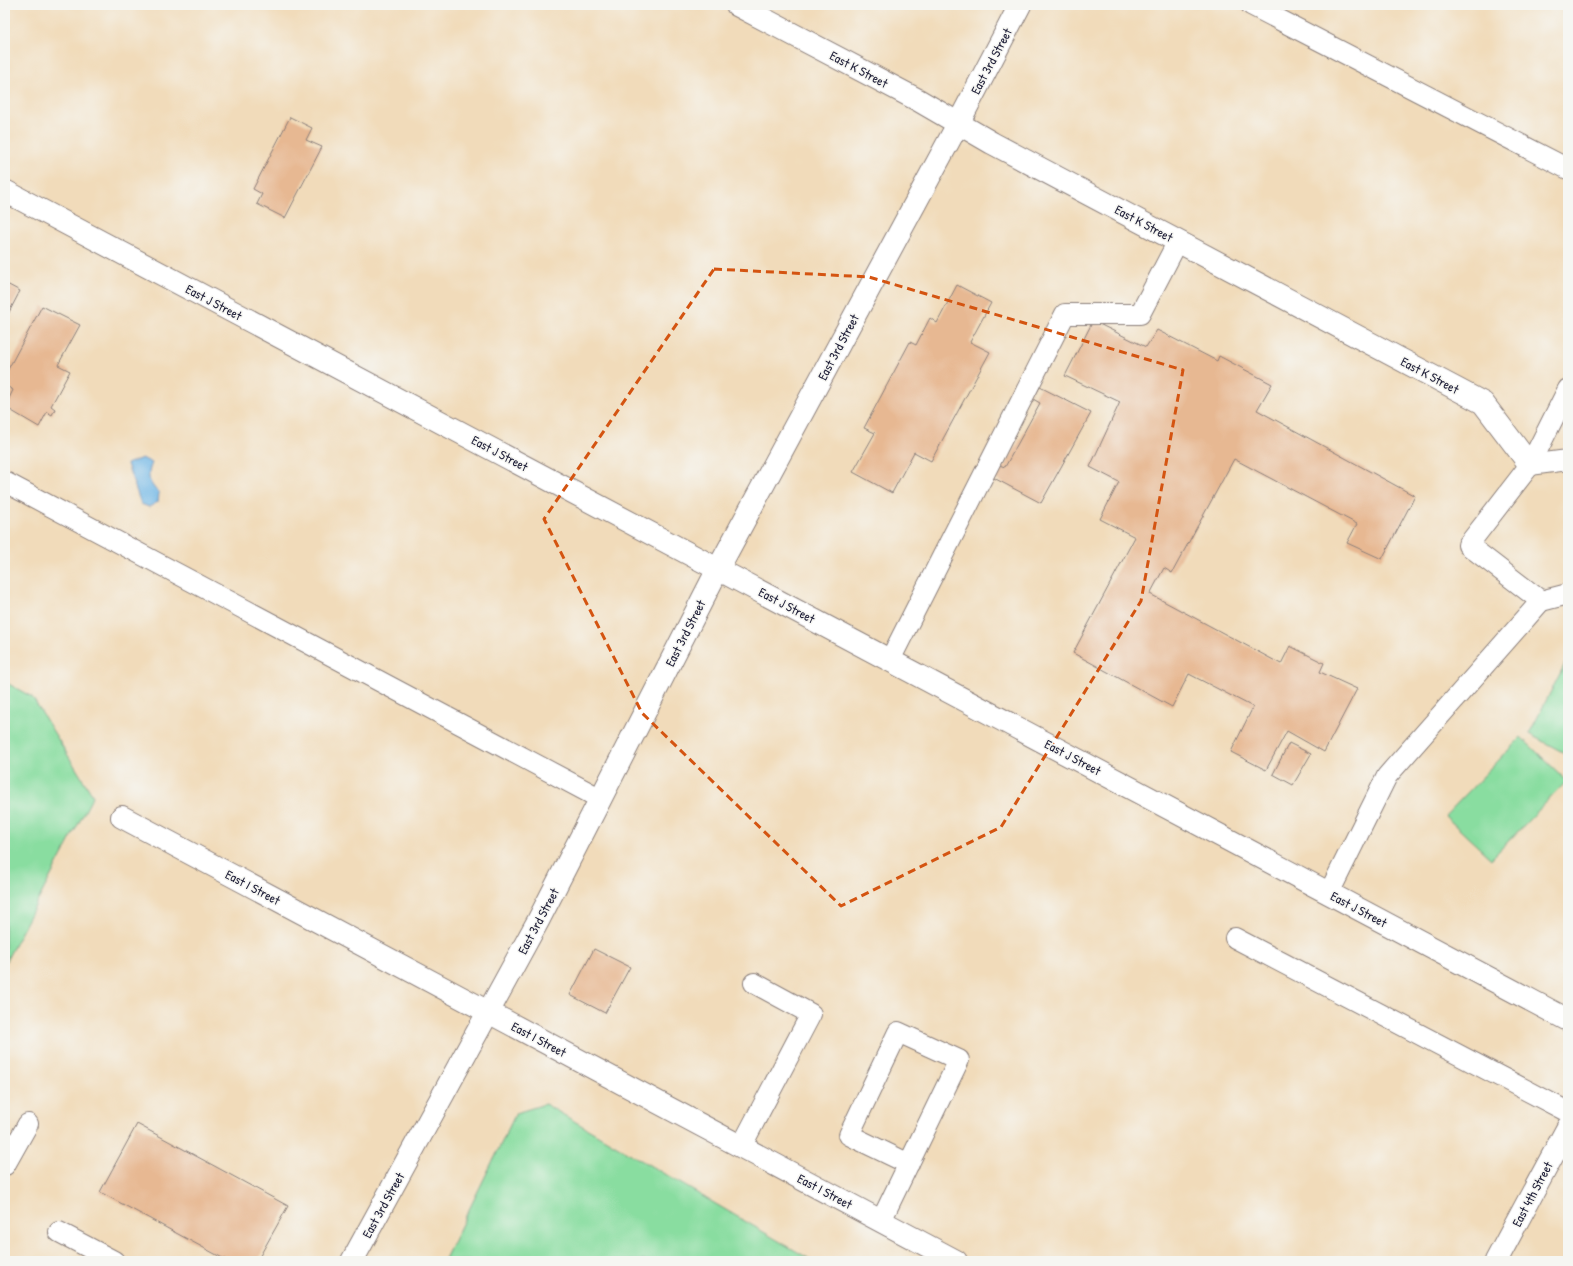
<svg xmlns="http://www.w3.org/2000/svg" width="1573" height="1266" viewBox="0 0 1573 1266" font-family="'Patrick Hand',sans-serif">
  <rect width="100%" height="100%" fill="#f6f6f2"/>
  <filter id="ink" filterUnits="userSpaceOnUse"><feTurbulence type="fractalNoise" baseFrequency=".025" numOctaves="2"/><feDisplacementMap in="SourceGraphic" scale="8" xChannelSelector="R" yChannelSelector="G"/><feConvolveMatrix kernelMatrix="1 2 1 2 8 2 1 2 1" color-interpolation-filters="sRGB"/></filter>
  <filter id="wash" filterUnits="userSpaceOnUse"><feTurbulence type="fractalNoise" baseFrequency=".012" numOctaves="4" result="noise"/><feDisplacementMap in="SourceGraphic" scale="16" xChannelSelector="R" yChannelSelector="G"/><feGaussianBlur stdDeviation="0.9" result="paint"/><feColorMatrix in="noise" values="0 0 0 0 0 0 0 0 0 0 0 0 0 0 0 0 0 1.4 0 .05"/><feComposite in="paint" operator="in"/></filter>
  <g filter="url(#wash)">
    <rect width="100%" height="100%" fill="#f1dbba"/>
    <g fill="#89dda0" stroke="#56806e">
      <polygon points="1568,658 1568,755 1529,734"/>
      <polygon points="5,682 32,697 93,796 5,963"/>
      <polygon points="1521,737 1567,781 1491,859 1445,816"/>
      <polygon points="545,1104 813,1261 444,1261 516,1113"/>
    </g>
    <path fill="#6eb6e6" stroke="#486c90" d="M 142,458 L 152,463 C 146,477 149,483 159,493 L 158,502 L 149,507 L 141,504 L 127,464 Z"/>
    <g id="blocks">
      <g fill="#e7b892">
        <polygon points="290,117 312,128 306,140 322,147 285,218 257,204 262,194 253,189"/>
        <polygon points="5,283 20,291 5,320"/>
        <polygon points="957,285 991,303 970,342 990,352 931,461 914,452 892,493 853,472 875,433 864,428 910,342 916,345 930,318 937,323"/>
        <polygon points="42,306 80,325 58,365 70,371 51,406 55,409 52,415 47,412 39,427 5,407 13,390 5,385 5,375"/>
        <polygon points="1093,321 1146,347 1157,330 1217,361 1219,356 1272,384 1257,410 1415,496 1382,559 1347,543 1357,524 1234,459 1172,573 1164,568 1150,594 1281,664 1290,646 1324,663 1320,672 1357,689 1324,752 1287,731 1266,770 1231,752 1253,707 1189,674 1172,707 1073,653 1135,537 1100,519 1119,482 1090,467 1120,402 1065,376"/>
        <polygon points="1040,387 1091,413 1041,503 992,477 999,465 1005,467 1040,403 1033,399"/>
        <polygon points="1289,743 1311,754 1293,785 1273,774"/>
        <polygon points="594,949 630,967 605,1013 570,995"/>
        <polygon points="137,1124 288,1206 257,1261 228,1261 100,1192"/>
      </g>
    </g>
  </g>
  <g filter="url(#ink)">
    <use href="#blocks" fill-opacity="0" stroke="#8a7e7a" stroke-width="1"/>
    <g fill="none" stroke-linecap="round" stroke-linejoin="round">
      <g stroke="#8a7e7a" stroke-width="22">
        <g id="service">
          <polyline points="1251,5 1568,169"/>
          <polyline points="1530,465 1568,460"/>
          <polyline points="5,482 601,799"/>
          <polyline points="1541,601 1568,594"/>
          <polyline points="890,660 1065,314 1140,314 1178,241"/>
          <polyline points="1329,893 1387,776 1541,601 1468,545 1530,465 1568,389"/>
          <polyline points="1235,938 1568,1112"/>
          <polyline points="741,1147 811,1014 754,983"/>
          <polyline points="5,1165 28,1124"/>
          <polyline points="881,1221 959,1060 898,1032 849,1135 909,1164"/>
          <polyline points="59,1232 114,1261"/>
        </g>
      </g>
      <g stroke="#8a7e7a" stroke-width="24">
        <g id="minor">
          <polyline points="737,5 918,100 992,143 1483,403 1530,465"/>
          <polyline points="5,191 1568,1020"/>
          <polyline points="122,817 956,1261"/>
          <polyline points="352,1261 538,921 718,569 958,124 1020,5"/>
          <polyline points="1496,1261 1568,1127"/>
        </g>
      </g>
      <use href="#service" stroke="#fff" stroke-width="20"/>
      <use href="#minor" stroke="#fff" stroke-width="22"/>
    </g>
  </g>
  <path fill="none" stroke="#d45411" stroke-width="3" stroke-dasharray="8 5" stroke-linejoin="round" d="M 714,269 L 869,277 L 1183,370 L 1141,601 L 1001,827 L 841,906 L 642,713 L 544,519 Z"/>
  <g text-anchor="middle" stroke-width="3" stroke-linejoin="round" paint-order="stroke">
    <g font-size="13" fill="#22223b" stroke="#f6f6f2">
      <text transform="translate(991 61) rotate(-62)" y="5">East 3rd Street</text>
      <text transform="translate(859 69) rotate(28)" y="5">East K Street</text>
      <text transform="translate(1144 223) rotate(28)" y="5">East K Street</text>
      <text transform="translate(214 302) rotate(28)" y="5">East J Street</text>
      <text transform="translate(838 347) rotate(-62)" y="5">East 3rd Street</text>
      <text transform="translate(1430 375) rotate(28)" y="5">East K Street</text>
      <text transform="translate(500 453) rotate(28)" y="5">East J Street</text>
      <text transform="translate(787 605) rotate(28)" y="5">East J Street</text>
      <text transform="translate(685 633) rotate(-63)" y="5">East 3rd Street</text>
      <text transform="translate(1073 757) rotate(28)" y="5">East J Street</text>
      <text transform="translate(253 887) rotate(28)" y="5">East I Street</text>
      <text transform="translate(1359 909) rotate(28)" y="5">East J Street</text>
      <text transform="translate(538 921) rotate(-62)" y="5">East 3rd Street</text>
      <text transform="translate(539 1039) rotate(28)" y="5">East I Street</text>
      <text transform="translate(825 1191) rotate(28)" y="5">East I Street</text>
      <text transform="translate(1532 1194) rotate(-62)" y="5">East 4th Street</text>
      <text transform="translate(383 1205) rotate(-61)" y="5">East 3rd Street</text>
    </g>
  </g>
  <rect width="1573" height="1266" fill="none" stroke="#f6f6f2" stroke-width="20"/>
</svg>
